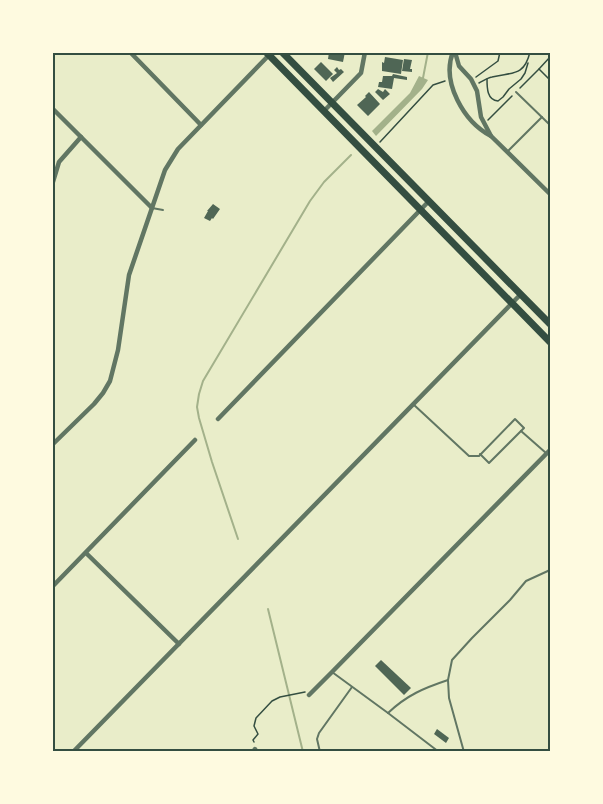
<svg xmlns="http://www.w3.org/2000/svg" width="603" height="804" viewBox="0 0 603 804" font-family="'Archivo Narrow',sans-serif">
  <rect width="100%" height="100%" fill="#e9edc9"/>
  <polygon fill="#a3b18a" points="419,76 428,80 422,89 376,136 372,131 410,93"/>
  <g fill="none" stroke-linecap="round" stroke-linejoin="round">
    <g stroke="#a3b18a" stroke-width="2">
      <polyline points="423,78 428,52"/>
      <polyline points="238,539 212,462 199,418 197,407 199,394 203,381 310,201 324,182 351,155"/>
      <polyline points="268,609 303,752"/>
    </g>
  </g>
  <g fill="#4f6655">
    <polygon points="329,52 345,52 343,62 328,59"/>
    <polygon points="385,57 403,60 401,74 382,71 382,62 384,63"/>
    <polygon points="404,59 412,60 410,69 412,69 412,72 402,71"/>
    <polygon points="321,62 333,74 326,81 314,69"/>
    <polygon points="337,67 339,70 341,69 344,72 333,82 330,78 337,73 334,70"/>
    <polygon points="393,74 407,77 407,80 394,78 392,89 378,87 379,82 382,82 383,76 392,76"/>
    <polygon points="378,89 383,92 385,89 390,94 383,100 375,92"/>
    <polygon points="369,92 380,104 368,116 357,105 366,97 365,96"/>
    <polygon points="213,204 220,209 213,219 212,218 210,221 204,218 208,211 207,211"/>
    <polygon points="381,660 411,688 404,695 375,666"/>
    <polygon points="437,729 449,738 446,743 434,734"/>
  </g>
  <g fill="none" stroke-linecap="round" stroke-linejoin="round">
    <g stroke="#344e41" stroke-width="1.5">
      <polyline points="550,57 539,69 550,80"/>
      <polyline points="476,77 498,61 500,52"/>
      <path d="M 487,79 C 487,88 487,100 498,101 L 503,97 L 509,89 L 521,79 L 525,73 L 528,63"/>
      <path d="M 479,83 C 483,81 487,78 492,77 C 512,72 524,77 530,52"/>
      <polyline points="520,88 539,69"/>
      <polyline points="488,120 512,96"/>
      <polyline points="380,142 433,85 445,81"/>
      <polyline points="254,742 253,740 258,734 254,726 256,718 272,701 280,697 305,692"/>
    </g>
    <g stroke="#617663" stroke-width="2">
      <polyline points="516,92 550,125"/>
      <polyline points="507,152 542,117"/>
      <polyline points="152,208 163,210"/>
      <polyline points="413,404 469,456 479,456 515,419 524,428 489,463 480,454"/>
      <polyline points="521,431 546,453"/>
      <polyline points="332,672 388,713 439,752"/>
      <path d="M 388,713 C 407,695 424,688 448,680"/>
      <polyline points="320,752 317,739 319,733 352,687"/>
      <polyline points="464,752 449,698 448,680 452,660 472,638 510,600 526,581 550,570"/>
    </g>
    <g stroke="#617663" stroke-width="4.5">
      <polyline points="130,52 201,125"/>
      <path d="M 453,52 C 441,82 464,122 491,136 L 550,194"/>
      <polyline points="455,52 459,66 471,79 477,91 481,117 491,136"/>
      <polyline points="52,108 152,208"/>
      <polyline points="324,111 361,73 365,52"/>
      <polyline points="52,185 59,162 81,137"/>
      <polyline points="218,419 429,201"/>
      <polyline points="52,445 94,404 103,393 110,381 118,350 129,275 165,170 178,149 272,52"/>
      <polyline points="86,553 179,644"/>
      <polyline points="52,587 195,440"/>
      <polyline points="309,695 332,672 550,450"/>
      <polyline points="73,752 521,294"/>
      <polyline points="253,752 255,749"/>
    </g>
    <g stroke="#344e41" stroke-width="7">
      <polyline points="266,52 550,342"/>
      <polyline points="282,52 550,324"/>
    </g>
  </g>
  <rect width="603" height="804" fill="none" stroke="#fefae0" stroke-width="108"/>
  <rect x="54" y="54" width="495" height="696" fill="none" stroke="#344e41" stroke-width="2"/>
</svg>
